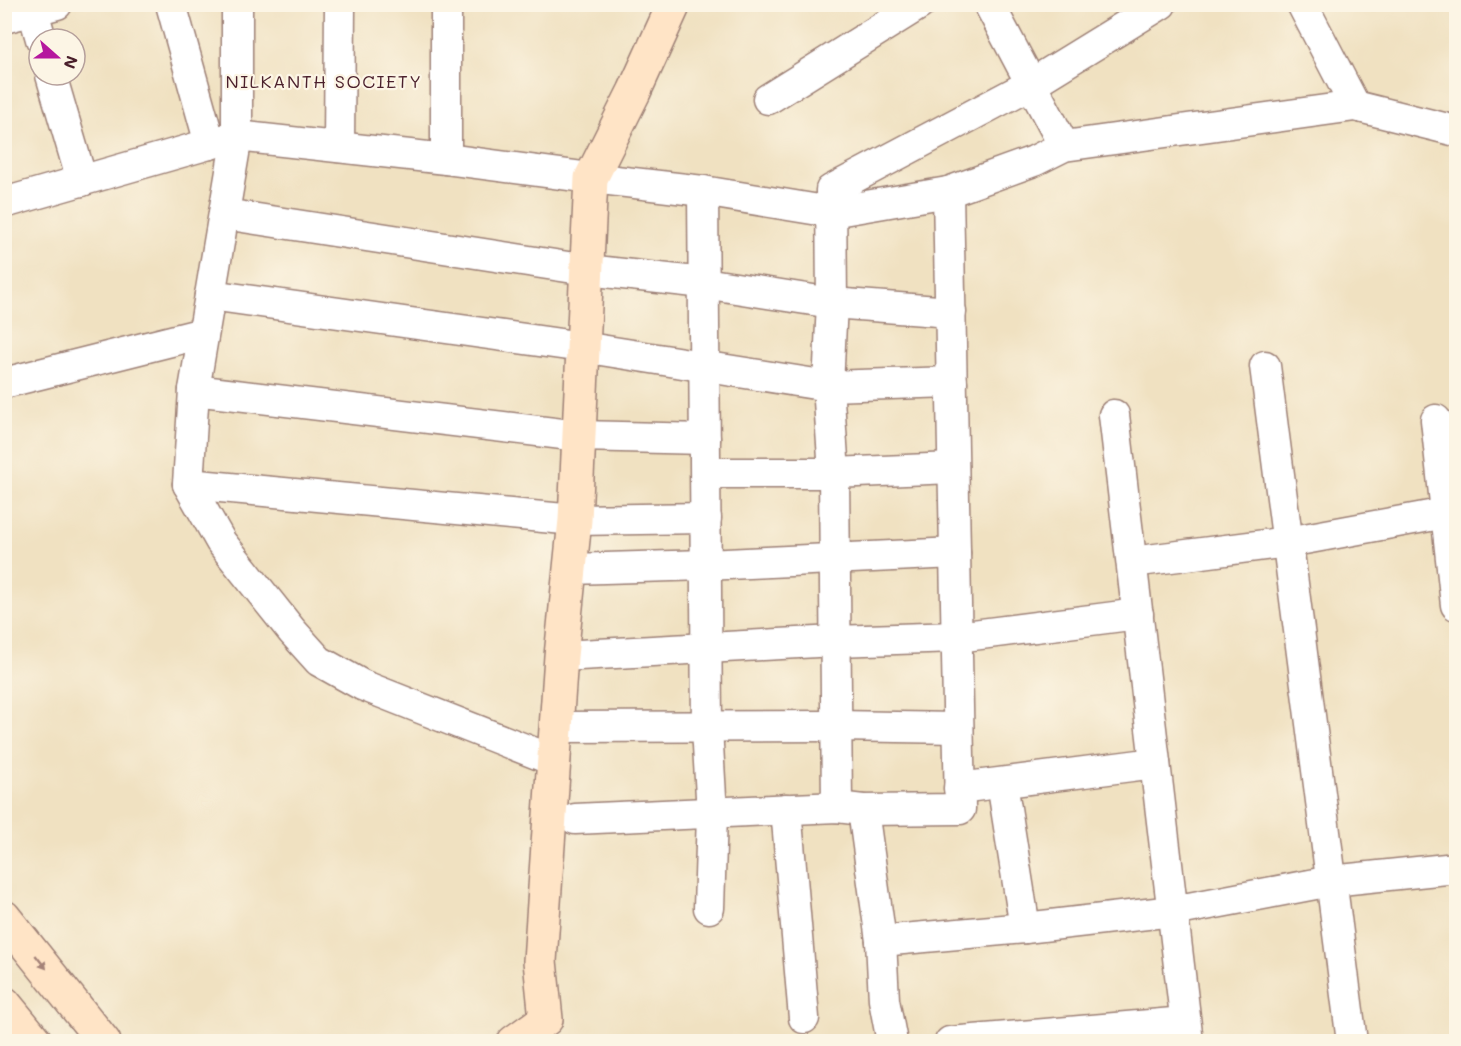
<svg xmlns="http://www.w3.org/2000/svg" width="1461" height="1046" viewBox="0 0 1461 1046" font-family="Mali,sans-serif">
  <rect width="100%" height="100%" fill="#fcf5e5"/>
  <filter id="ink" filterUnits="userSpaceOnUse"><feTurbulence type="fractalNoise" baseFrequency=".0167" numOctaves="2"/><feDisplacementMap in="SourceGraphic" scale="12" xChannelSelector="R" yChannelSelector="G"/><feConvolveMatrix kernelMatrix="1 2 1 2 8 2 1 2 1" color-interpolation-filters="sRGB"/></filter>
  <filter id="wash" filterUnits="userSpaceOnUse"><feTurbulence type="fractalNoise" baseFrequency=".008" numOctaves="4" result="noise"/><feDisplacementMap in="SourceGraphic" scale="24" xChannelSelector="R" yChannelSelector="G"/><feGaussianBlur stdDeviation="1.35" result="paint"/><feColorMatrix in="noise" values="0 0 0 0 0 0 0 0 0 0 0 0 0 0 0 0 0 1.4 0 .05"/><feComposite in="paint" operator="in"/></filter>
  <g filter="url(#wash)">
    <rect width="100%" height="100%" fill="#f0e1c1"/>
  </g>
  <g filter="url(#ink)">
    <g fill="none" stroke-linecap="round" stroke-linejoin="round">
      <g stroke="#9d8076" stroke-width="33">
        <g id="street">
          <polyline points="171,4 210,144"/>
          <polyline points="237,4 237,136 194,390 188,484 221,542 292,631 319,661 362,685 555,761"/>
          <polyline points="989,4 1064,146"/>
          <polyline points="1302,4 1355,106"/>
          <polyline points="33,11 41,39"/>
          <polyline points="4,18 57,4"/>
          <polyline points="51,75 82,181"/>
          <polyline points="768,99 920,4"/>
          <polyline points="339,147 340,4"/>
          <polyline points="446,159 446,4"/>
          <polyline points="703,191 707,728 712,814 709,908"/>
          <polyline points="4,203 237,136 446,159 591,178 703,191 831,212 948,192 1034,161 1064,146 1355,106 1456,131"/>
          <polyline points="224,214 587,270 704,283 832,303 951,312"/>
          <polyline points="210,295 582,347 828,386 952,382"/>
          <polyline points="1265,366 1352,1042"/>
          <polyline points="4,383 203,333"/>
          <polyline points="194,390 579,436 705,439"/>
          <polyline points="1114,415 1188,1042"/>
          <polyline points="1436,420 1456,605"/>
          <polyline points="706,473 834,473 953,468"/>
          <polyline points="188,484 575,520 706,518"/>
          <polyline points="1132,562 1288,542 1446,513"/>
          <polyline points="571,569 706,565 955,553"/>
          <polyline points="561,656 835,641 957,637 1138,614"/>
          <polyline points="556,727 836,726 958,728"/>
          <polyline points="1002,783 1025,928"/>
          <polyline points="959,788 1155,763"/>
          <polyline points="837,807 834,473 828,386 832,303 831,190 1031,84 1161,4"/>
          <polyline points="786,809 804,1018"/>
          <polyline points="863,810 881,941 884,1000 892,1042"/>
          <polyline points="575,819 837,807 863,810 960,809 948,192"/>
          <polyline points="881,941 1025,928 1173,911 1331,881 1456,868"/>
          <polyline points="950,1042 1185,1022"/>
        </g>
      </g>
      <g stroke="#9d8076" stroke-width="36">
        <g id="secondary">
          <polyline points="4,917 104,1042"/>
          <polyline points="4,1003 36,1042"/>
          <polyline points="514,1042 546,1019 540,961 561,656 575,520 591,178 634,92 674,4"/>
        </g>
      </g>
      <use href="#street" stroke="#fff" stroke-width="30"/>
      <use href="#secondary" stroke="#ffe4c6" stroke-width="33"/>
    </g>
    <defs><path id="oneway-solid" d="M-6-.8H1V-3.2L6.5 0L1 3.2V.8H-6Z" transform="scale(1.5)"/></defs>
    <use fill="#a48278" href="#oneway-solid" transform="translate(41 962) rotate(51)"/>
  </g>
  <g text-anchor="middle" stroke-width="4.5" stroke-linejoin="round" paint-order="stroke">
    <g font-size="18" letter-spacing="1.5" fill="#4a1f2b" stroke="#fcf5e5">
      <text x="324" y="88">NILKANTH SOCIETY</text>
    </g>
  </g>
  <rect width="1461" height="1046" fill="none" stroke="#fcf5e5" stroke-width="24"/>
  <g transform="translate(57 57) rotate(111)"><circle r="28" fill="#fcf5e5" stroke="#b59f9b" stroke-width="1.5"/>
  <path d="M0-4.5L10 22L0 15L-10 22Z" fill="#b5179e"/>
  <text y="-9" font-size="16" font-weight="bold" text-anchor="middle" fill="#4a1f2b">N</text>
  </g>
</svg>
